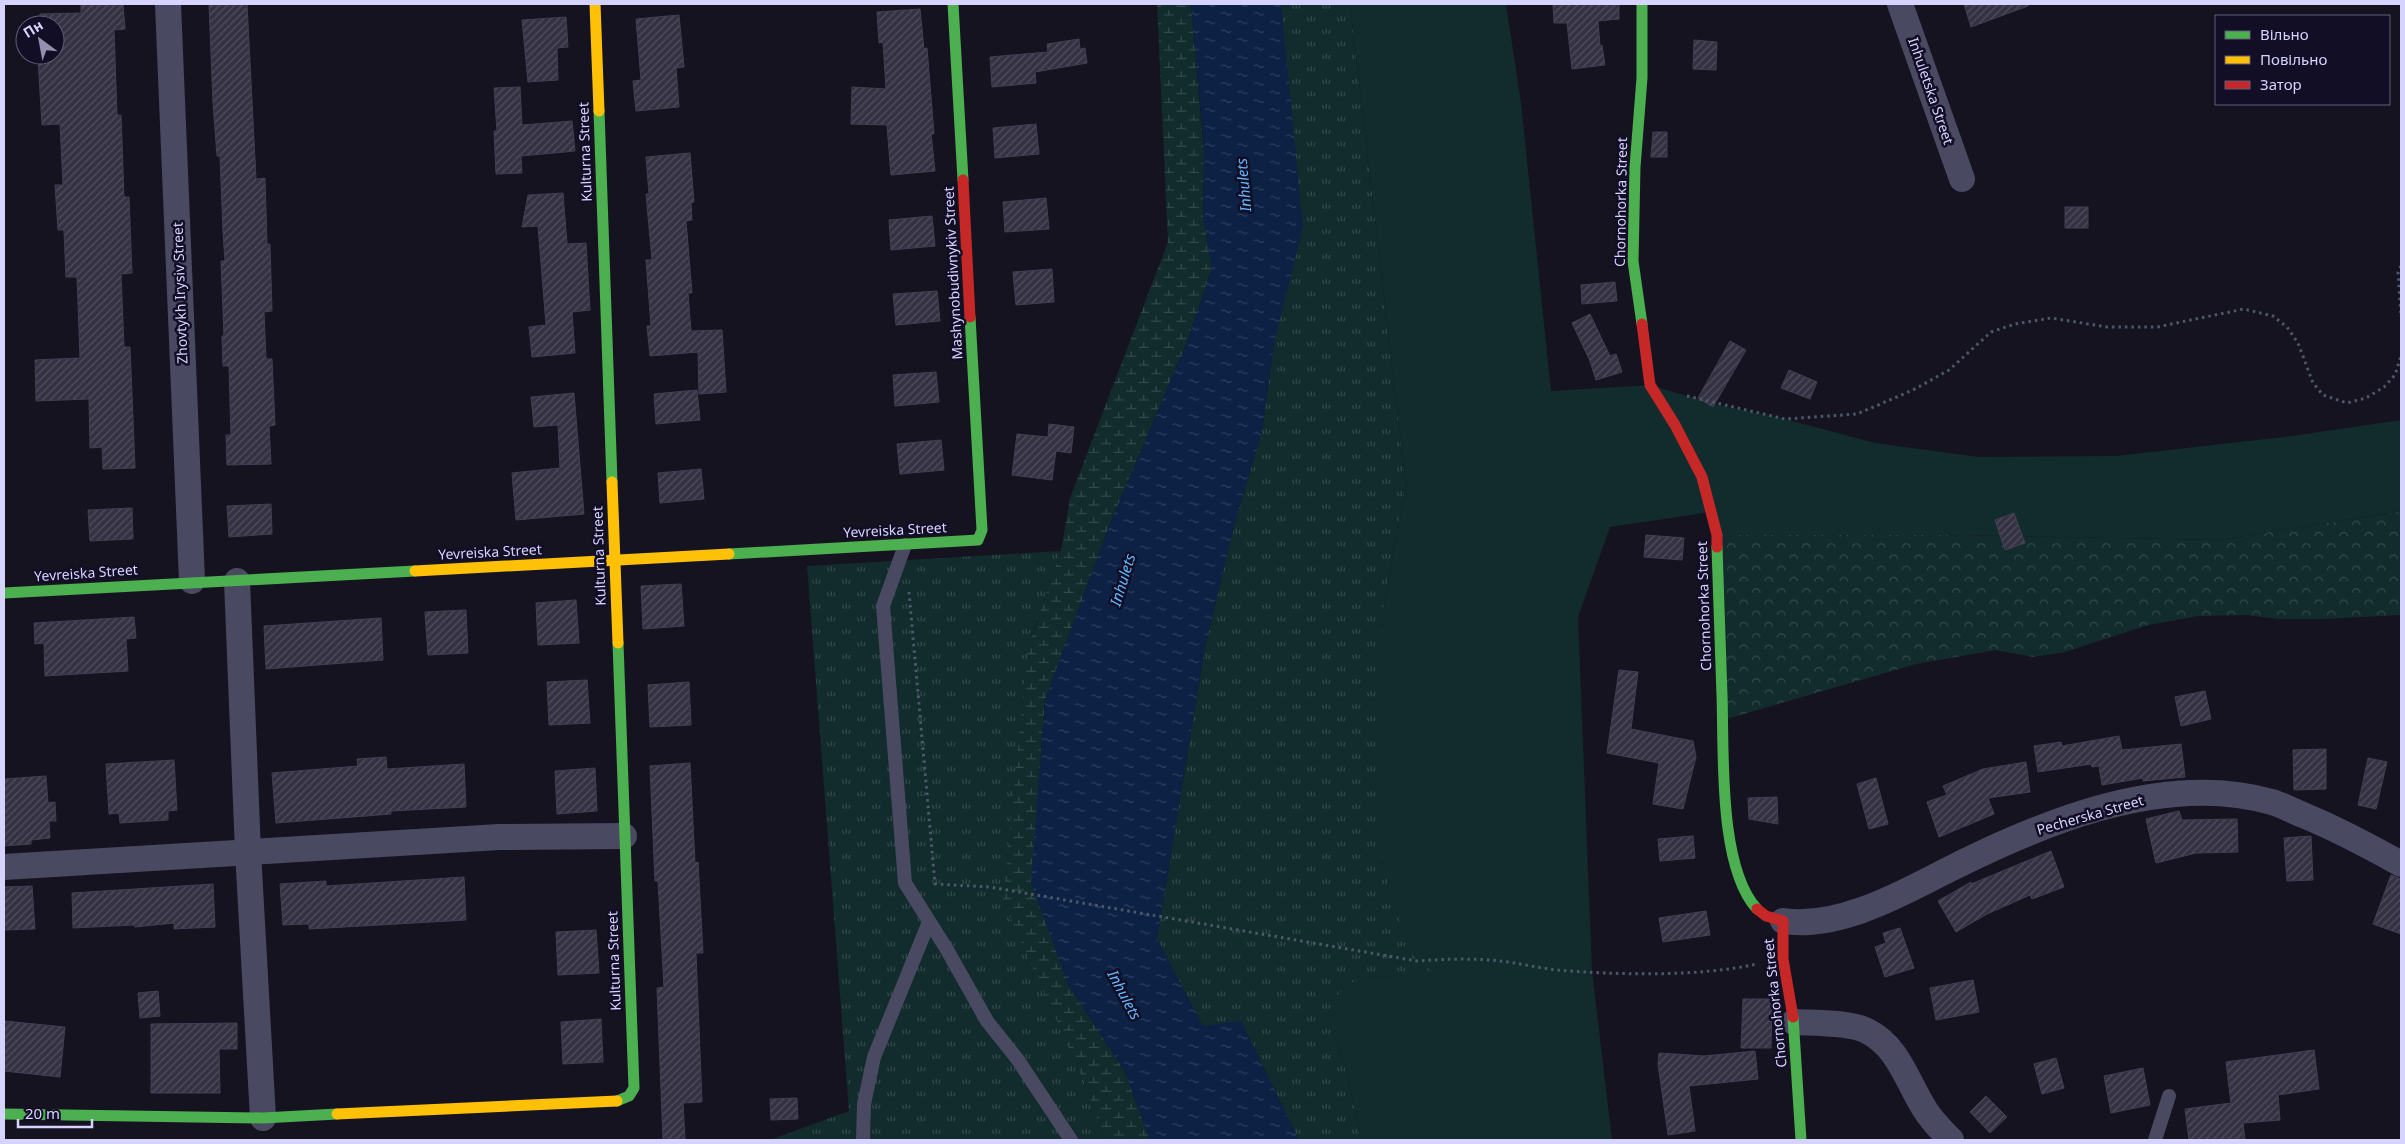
<svg xmlns="http://www.w3.org/2000/svg" width="2405" height="1144" viewBox="0 0 2405 1144" font-family="'Noto Sans',sans-serif">
  <defs>
    <pattern id="grass-tufts" width="24" height="20" patternUnits="userSpaceOnUse" patternTransform="scale(1.25)"><rect width="24" height="20" fill="#122b2c"/><path d="M3 7l-1-3M5 7V3M7 7l1-3M15 17l-1-3M17 17v-4M19 17l1-3" fill="none" stroke="#34494c"/></pattern>
    <pattern id="forest-crowns" width="20" height="18" patternUnits="userSpaceOnUse" patternTransform="scale(1.25)"><rect width="20" height="18" fill="#122b2c"/><path d="M2 6a3 3 0 1 1 6 0M12 15a3 3 0 1 1 6 0" fill="none" stroke="#34494c"/></pattern>
    <pattern id="wetland-marsh" width="20" height="14" patternUnits="userSpaceOnUse" patternTransform="scale(1.25)"><rect width="20" height="14" fill="#122b2c"/><path d="M1 5h8M5 5V1M11 12h8M15 12V8" fill="none" stroke="#34494c"/></pattern>
    <pattern id="water-ripples" width="26" height="14" patternUnits="userSpaceOnUse" patternTransform="scale(1.25)"><rect width="26" height="14" fill="#0c2143"/><path d="M2 4q2-2 4 0t4 0M15 11q2-2 4 0t4 0" fill="none" stroke="#2f405f"/></pattern>
    <pattern id="building-hatch" width="6" height="6" patternUnits="userSpaceOnUse" patternTransform="scale(1.25)"><rect width="6" height="6" fill="#343142"/><path d="M-1 1l2-2M0 6l6-6M5 7l2-2" fill="none" stroke="#514e5e"/></pattern>
  </defs>
  <rect width="100%" height="100%" fill="#161320"/>
  <g fill="url(#grass-tufts)">
    <polygon points="1281,4 1350,4 1406,485 1383,611 1438,976 1359,977 1331,1028 1347,1073 1361,1140 1299,1140 1241,1022 1203,1027 1157,939 1205,647 1235,522 1262,431 1274,343"/>
    <polygon points="1061,551 1028,647 1083,1079 1105,1140 770,1140 849,1111 807,566"/>
  </g>
  <polygon fill="url(#forest-crowns)" points="2401,511 2401,615 2322,619 2278,619 2247,615 2199,616 2148,625 2065,652 2033,657 1996,650 1916,664 1723,720 1717,535 1947,535 2220,540"/>
  <polygon fill="url(#wetland-marsh)" points="1157,4 1191,4 1204,153 1203,216 1212,268 1187,342 1110,524 1045,700 1031,883 1068,984 1125,1072 1150,1140 1105,1140 1083,1079 1003,901 1028,647 1061,551 1070,498 1168,242"/>
  <polygon fill="#122b2c" points="1350,4 1506,4 1521,103 1551,391 1650,385 1714,404 1785,419 1875,443 1979,457 2116,456 2292,436 2401,420 2401,511 2220,540 1947,535 1717,535 1711,512 1610,527 1578,617 1592,971 1612,1140 1361,1140 1347,1073 1331,1028 1333,999 1359,977 1438,975 1417,961 1391,900 1377,828 1383,611 1406,485"/>
  <polygon fill="url(#water-ripples)" points="1191,4 1281,4 1303,227 1274,343 1262,431 1235,522 1205,647 1157,939 1203,1026 1241,1021 1299,1140 1150,1140 1125,1072 1068,984 1031,883 1045,700 1110,524 1187,342 1212,268 1203,216 1204,146"/>
  <g fill="url(#building-hatch)" stroke="#423e54">
    <polygon points="81,4 123,4 125,29 114,30 117,115 121,115 124,197 129,197 132,273 121,274 124,347 130,347 135,468 103,469 102,447 90,448 89,399 36,401 35,360 80,358 77,277 66,277 64,230 58,230 55,185 63,185 60,124 42,125 38,59 42,59 42,55 55,55 55,25 40,25 40,14 81,13"/>
    <polygon points="209,4 247,4 256,179 265,178 267,244 270,244 272,311 264,312 266,359 272,359 275,425 269,426 271,464 227,465 226,435 231,435 229,366 223,366 222,336 224,336 221,261 225,261 223,232 220,156 217,156 213,103"/>
    <polygon points="1553,4 1619,4 1619,19 1598,21 1600,46 1602,45 1605,65 1572,69 1567,23 1554,23"/>
    <polygon points="1964,4 2028,4 2028,6 1971,27"/>
    <polygon points="920,9 924,49 927,48 934,134 931,134 935,171 891,175 887,125 851,124 852,87 886,89 883,42 879,43 877,12"/>
    <polygon points="679,15 684,67 676,68 679,107 636,111 633,81 641,80 636,19"/>
    <polygon points="566,17 568,47 557,48 558,80 528,82 522,20"/>
    <polygon points="1079,39 1080,49 1085,48 1087,63 1035,72 1036,83 992,87 990,57 1048,52 1047,44"/>
    <polygon points="1694,40 1717,42 1716,70 1693,69"/>
    <polygon points="520,87 522,125 572,121 575,151 521,156 522,173 496,174 494,131 497,131 494,88"/>
    <polygon points="1036,124 1039,154 995,158 993,128"/>
    <polygon points="1653,132 1667,132 1667,157 1651,157"/>
    <polygon points="690,153 694,202 691,203 692,220 686,221 692,293 688,293 691,331 722,330 726,392 699,394 698,352 650,356 647,326 651,326 646,260 652,260 646,194 649,194 646,157"/>
    <polygon points="563,193 567,244 586,243 590,310 572,312 575,353 532,357 529,327 546,325 538,226 522,227 528,195"/>
    <polygon points="1046,198 1049,229 1005,232 1003,202"/>
    <rect x="2065" y="207" width="23" height="21"/>
    <polygon points="932,216 935,246 891,250 889,220"/>
    <polygon points="1052,269 1054,302 1016,305 1013,272"/>
    <polygon points="1615,282 1617,301 1582,304 1581,285"/>
    <polygon points="937,291 940,321 896,325 893,294"/>
    <polygon points="1590,314 1610,356 1616,354 1622,372 1596,380 1590,361 1572,323"/>
    <polygon points="1730,341 1746,350 1713,407 1698,398"/>
    <polygon points="1789,370 1817,382 1810,399 1781,388"/>
    <polygon points="936,372 939,402 895,406 893,375"/>
    <polygon points="697,390 700,420 656,424 654,394"/>
    <polygon points="574,393 584,514 516,520 512,473 560,468 558,425 534,427 531,397"/>
    <polygon points="1049,424 1074,427 1071,453 1056,451 1052,480 1012,475 1017,434 1048,437"/>
    <polygon points="941,440 944,470 900,474 897,444"/>
    <polygon points="701,469 704,499 660,503 658,473"/>
    <polygon points="271,504 272,534 229,537 227,506"/>
    <polygon points="132,508 133,539 90,541 88,510"/>
    <polygon points="2014,513 2025,543 2005,550 1995,520"/>
    <polygon points="1646,535 1684,538 1682,560 1644,557"/>
    <polygon points="681,584 684,626 643,629 641,586"/>
    <polygon points="576,600 579,643 538,645 536,603"/>
    <polygon points="466,610 468,653 428,655 425,612"/>
    <polygon points="134,617 136,638 126,639 128,671 45,676 44,643 35,644 34,623"/>
    <polygon points="381,618 383,660 266,669 264,626"/>
    <polygon points="1619,670 1638,672 1631,729 1693,741 1696,757 1683,809 1653,804 1659,763 1607,753"/>
    <polygon points="587,680 590,723 549,725 547,682"/>
    <polygon points="689,682 691,725 650,727 648,685"/>
    <polygon points="2205,691 2211,719 2181,726 2175,697"/>
    <polygon points="2119,736 2122,750 2181,744 2185,777 2143,781 2143,778 2102,785 2099,766 2092,767 2091,764 2038,772 2034,746 2061,742 2062,746"/>
    <polygon points="2326,749 2326,789 2294,790 2293,750"/>
    <polygon points="386,757 387,769 464,764 466,807 391,811 391,814 276,823 272,773 358,766 357,759"/>
    <polygon points="2368,758 2387,762 2376,809 2358,805"/>
    <polygon points="174,760 177,810 168,811 168,820 120,823 119,813 109,814 106,764"/>
    <polygon points="2026,762 2030,792 1988,798 1994,814 1939,837 1927,802 1947,795 1943,786 1983,769"/>
    <polygon points="690,763 695,863 698,862 703,953 696,953 702,1102 683,1103 685,1140 663,1140 657,988 664,987 658,881 655,881 650,766"/>
    <polygon points="595,768 597,811 557,814 555,771"/>
    <polygon points="46,776 48,803 55,802 56,821 49,821 50,838 31,840 31,844 4,846 4,779"/>
    <polygon points="1876,778 1888,824 1869,829 1857,784"/>
    <polygon points="1777,797 1778,824 1749,819 1748,798"/>
    <polygon points="2179,811 2182,820 2237,819 2238,852 2196,853 2156,863 2146,819"/>
    <polygon points="1693,836 1695,858 1660,861 1658,839"/>
    <polygon points="2311,836 2313,880 2287,881 2284,838"/>
    <polygon points="2051,851 2064,887 2032,899 2030,895 1987,914 1956,932 1938,901 1971,882 1971,884"/>
    <polygon points="2391,875 2401,879 2401,934 2373,924"/>
    <polygon points="464,877 466,920 309,929 309,924 283,925 280,884 326,881 326,886"/>
    <polygon points="213,884 215,927 174,929 174,923 135,927 134,925 73,928 72,893"/>
    <polygon points="32,886 35,929 4,930 4,887"/>
    <polygon points="1706,911 1710,935 1663,942 1659,918"/>
    <polygon points="1900,928 1914,968 1885,977 1875,947 1886,943 1883,933"/>
    <polygon points="596,930 599,973 558,975 556,932"/>
    <polygon points="1973,980 1979,1012 1936,1020 1930,988"/>
    <polygon points="158,991 160,1016 140,1018 138,993"/>
    <polygon points="1743,999 1772,999 1771,1048 1741,1048"/>
    <polygon points="601,1019 603,1062 563,1064 561,1022"/>
    <polygon points="4,1021 65,1027 60,1077 4,1071"/>
    <polygon points="237,1023 237,1049 219,1049 220,1093 151,1093 151,1024"/>
    <polygon points="2314,1050 2319,1089 2278,1095 2280,1120 2243,1123 2245,1140 2189,1140 2185,1109 2231,1103 2226,1062"/>
    <polygon points="1755,1051 1758,1079 1689,1086 1695,1131 1668,1135 1658,1064 1659,1053 1704,1056"/>
    <polygon points="2056,1058 2064,1088 2042,1094 2034,1064"/>
    <polygon points="2143,1068 2150,1105 2111,1113 2104,1076"/>
    <polygon points="1986,1096 2007,1117 1990,1133 1970,1112"/>
    <polygon points="797,1098 798,1119 771,1120 770,1099"/>
  </g>
  <g fill="none" stroke-linecap="round" stroke-linejoin="round">
    <g stroke="#4b5a69" stroke-width="3" stroke-dasharray="2.5 4" stroke-linecap="butt">
      <polyline points="2401,266 2398,272 2401,316"/>
      <polyline points="1687,396 1785,419 1857,414 1913,390 1949,370 1991,332 2015,324 2051,318 2107,327 2157,327 2244,309 2273,316 2287,327 2298,343 2313,383 2323,395 2347,403 2366,398 2384,387 2395,375 2401,356"/>
      <path d="M 909,592 L 935,884 L 990,887 L 1417,961 C 1445,959 1473,958 1500,961 C 1519,963 1538,968 1557,970 C 1618,975 1698,977 1757,964"/>
    </g>
    <g stroke="#494961" stroke-width="14">
      <polyline points="905,545 883,606 905,883 946,948 987,1021 1018,1060 1071,1140"/>
      <polyline points="863,1140 864,1104 874,1057 929,922"/>
      <polyline points="2155,1140 2169,1096"/>
    </g>
    <g stroke="#494961" stroke-width="26">
      <polyline points="168,4 192,581"/>
      <polyline points="1900,4 1962,179"/>
      <polyline points="237,581 248,852 263,1118"/>
      <polyline points="4,867 499,837 624,836"/>
      <path d="M 1783,921 C 1833,929 1892,899 1936,876 C 2033,826 2161,770 2272,802 C 2282,805 2293,811 2303,815 C 2337,829 2369,846 2401,864"/>
      <path d="M 1794,1022 C 1813,1023 1851,1022 1867,1031 C 1898,1046 1907,1081 1924,1108 C 1931,1120 1941,1130 1951,1140"/>
    </g>
    <g stroke="#4caf50" stroke-width="11">
      <polyline points="953,4 963,180"/>
      <polyline points="599,111 612,482"/>
      <polyline points="1642,324 1633,261 1635,167 1642,78 1642,4"/>
      <path d="M 1717,547 C 1719,597 1720,646 1722,695 C 1724,751 1718,867 1757,909"/>
      <polyline points="729,554 978,540 982,530 970,317"/>
      <polyline points="4,593 415,571"/>
      <polyline points="1793,1017 1801,1140"/>
      <polyline points="617,1101 629,1096 634,1088 618,643"/>
      <polyline points="4,1114 263,1118 337,1114"/>
    </g>
    <g stroke="#ffc107" stroke-width="11">
      <polyline points="595,4 599,111"/>
      <polyline points="612,482 618,643"/>
      <polyline points="415,571 729,554"/>
      <polyline points="337,1114 617,1101"/>
    </g>
    <g stroke="#c62828" stroke-width="11">
      <polyline points="963,180 970,317"/>
      <polyline points="1642,324 1650,385 1675,425 1702,477 1717,535 1717,547"/>
      <polyline points="1757,909 1766,916 1783,921 1783,959 1793,1017"/>
    </g>
  </g>
  <g text-anchor="middle" stroke-width="5" stroke-linejoin="round" paint-order="stroke">
    <g font-size="14" fill="#d7d3ff" stroke="#120e25">
      <text transform="translate(1931 91) rotate(71)" y="5">Inhuletska Street</text>
      <text transform="translate(585 152) rotate(-92)" y="5">Kulturna Street</text>
      <text transform="translate(1621 202) rotate(-89)" y="5">Chornohorka Street</text>
      <text transform="translate(953 273) rotate(-93)" y="5">Mashynobudivnykiv Street</text>
      <text transform="translate(180 293) rotate(-92)" y="5">Zhovtykh Irysiv Street</text>
      <text transform="translate(895 530) rotate(-3)" y="5">Yevreiska Street</text>
      <text transform="translate(490 552) rotate(-3)" y="5">Yevreiska Street</text>
      <text transform="translate(599 556) rotate(-92)" y="5">Kulturna Street</text>
      <text transform="translate(86 573) rotate(-4)" y="5">Yevreiska Street</text>
      <text transform="translate(1704 606) rotate(-92)" y="5">Chornohorka Street</text>
      <text transform="translate(2090 815) rotate(-16)" y="5">Pecherska Street</text>
      <text transform="translate(614 961) rotate(-92)" y="5">Kulturna Street</text>
      <text transform="translate(1775 1003) rotate(-96)" y="5">Chornohorka Street</text>
    </g>
    <g font-size="15" font-style="italic" fill="#61b8ff" stroke="#120e25">
      <text transform="translate(1244 185) rotate(-95)" y="5">Inhulets</text>
      <text transform="translate(1123 580) rotate(-73)" y="5">Inhulets</text>
      <text transform="translate(1124 995) rotate(62)" y="5">Inhulets</text>
    </g>
  </g>
  <rect width="2405" height="1144" fill="none" stroke="#d7d3ff" stroke-width="10"/>
  <rect x="2215" y="15" width="175" height="90" fill="#120e25" stroke="#615d7c"/>
  <rect x="2225" y="31" width="25" height="8" fill="#4caf50" stroke="#615d7c"/>
  <text x="2260" y="40" font-size="15" fill="#d7d3ff">Вільно</text>
  <rect x="2225" y="56" width="25" height="8" fill="#ffc107" stroke="#615d7c"/>
  <text x="2260" y="65" font-size="15" fill="#d7d3ff">Повільно</text>
  <rect x="2225" y="81" width="25" height="8" fill="#c62828" stroke="#615d7c"/>
  <text x="2260" y="90" font-size="15" fill="#d7d3ff">Затор</text>
  <g transform="translate(40 40) rotate(328)"><circle r="24" fill="#120e25" stroke="#615d7c"/>
  <path d="M0-4L9 19L0 12L-9 19Z" fill="#9390b1"/>
  <text y="-8" font-size="14" font-weight="bold" text-anchor="middle" fill="#d7d3ff">Пн</text>
  </g>
  <path d="M18 1119v8h74v-8" fill="none" stroke="#d7d3ff" stroke-width="2.5"/>
  <text x="25" y="1119" font-size="15" fill="#d7d3ff" stroke="#120e25" stroke-width="4" paint-order="stroke">20 m</text>
</svg>
